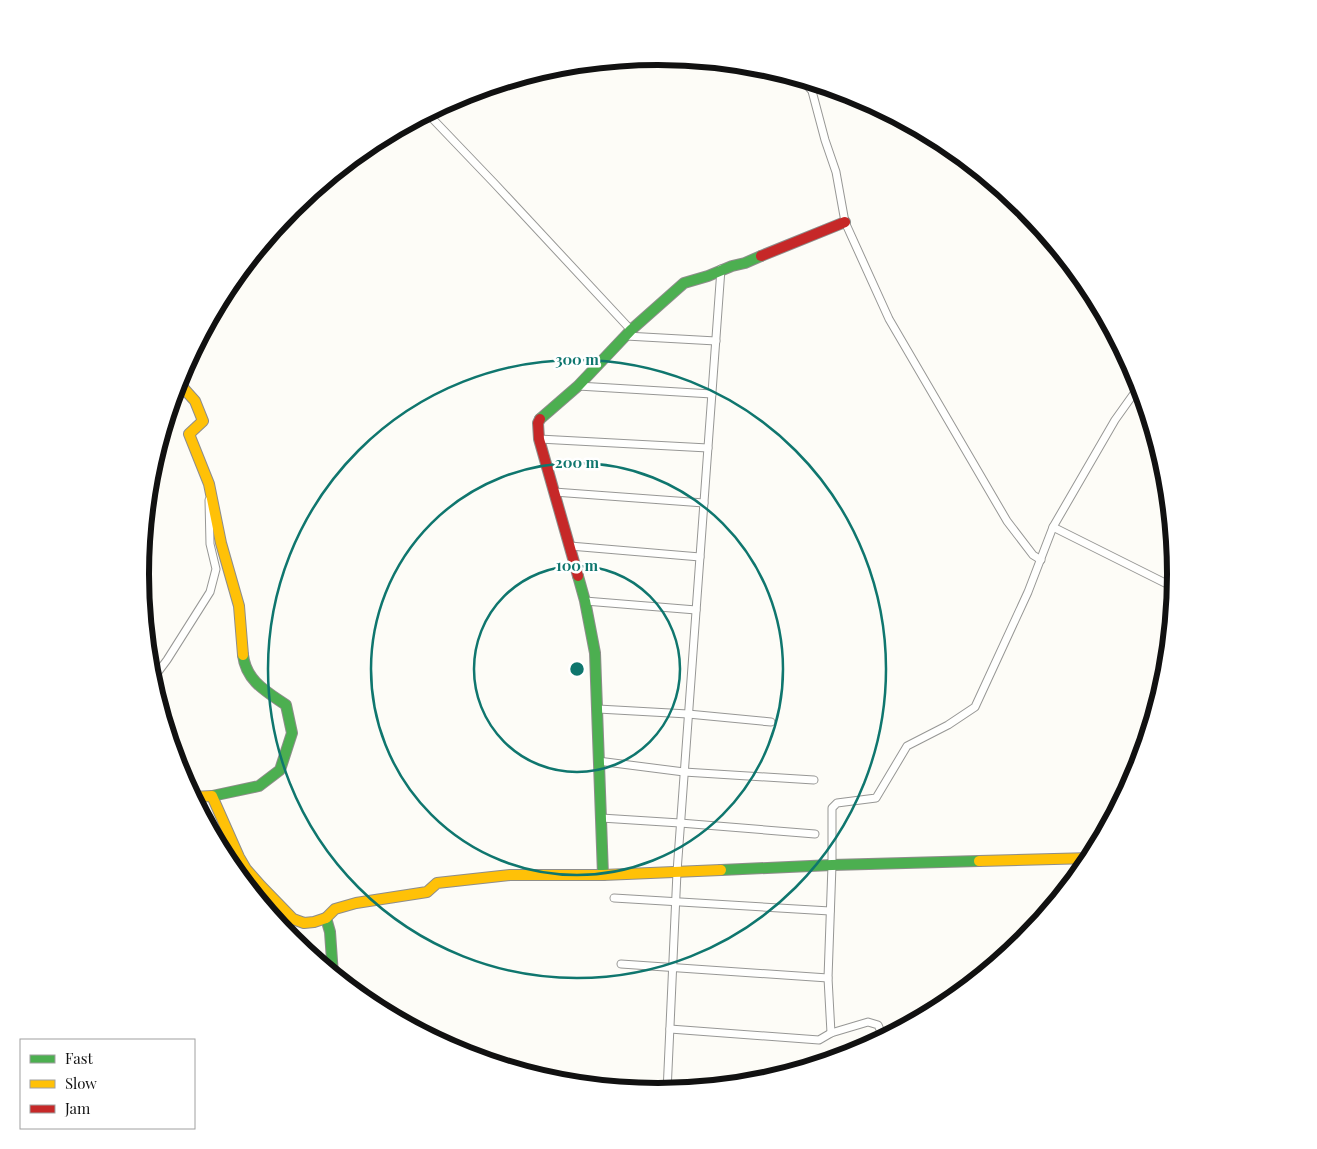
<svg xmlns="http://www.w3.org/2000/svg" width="1317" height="1149" viewBox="0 0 1317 1149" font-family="'Playfair Display',serif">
  <rect width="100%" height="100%" fill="#fdfcf7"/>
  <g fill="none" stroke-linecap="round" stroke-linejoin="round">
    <g stroke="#979795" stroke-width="9">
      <g id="street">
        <polyline points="805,80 805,83 812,91 825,140 836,172 845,222 889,319 1007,521 1033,555 1041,560"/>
        <polyline points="427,113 495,184 631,330"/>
        <polyline points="626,336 716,341"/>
        <polyline points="578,386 712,394"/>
        <polyline points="539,439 708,448"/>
        <polyline points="554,492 704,503"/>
        <polyline points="1053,527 1175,588"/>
        <polyline points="570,546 700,557"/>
        <polyline points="585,601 696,610"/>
        <polyline points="152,680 167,660 210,592 216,569 210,544 209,500"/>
        <polyline points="598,709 688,714 771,722"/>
        <polyline points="598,761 684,772 814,780"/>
        <polyline points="601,818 680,823 815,834"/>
        <polyline points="614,898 830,911"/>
        <polyline points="621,964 828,978"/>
        <polyline points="670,1029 819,1040 831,1033 868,1022 878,1025 882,1034 887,1037"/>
        <polyline points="831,1033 828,978 832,865 832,808 837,803 876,798 907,746 948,725 975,707 1028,592 1053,527 1115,420 1140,385"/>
        <polyline points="667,1092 677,872 721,269"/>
      </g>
    </g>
    <g stroke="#8e8d8b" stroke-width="12">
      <g id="fast">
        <polyline points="540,419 578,386 631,330 684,283 708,276 732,266 745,263 761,256"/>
        <polyline points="578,576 585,601 595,653 603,875"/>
        <path d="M 212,796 L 259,786 L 280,770 L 292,733 L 286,705 C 267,692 246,681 243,655"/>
        <polyline points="721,870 832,865 979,861"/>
        <polyline points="326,918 330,932 333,975"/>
      </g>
    </g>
    <g stroke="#8e8d8b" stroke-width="12">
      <g id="slow">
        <polyline points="178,382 195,401 203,421 189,434 209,484 221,543 239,606 243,655"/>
        <polyline points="193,797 212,796 239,857 246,869 261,886 293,919 304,923 314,922 326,918"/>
        <polyline points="979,861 1092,858"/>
        <polyline points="326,918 335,909 356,903 427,892 437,883 510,875 603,875 721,870"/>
      </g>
    </g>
    <g stroke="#8e8d8b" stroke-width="12">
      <g id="jam">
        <polyline points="761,256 845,222"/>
        <polyline points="540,419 538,423 539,439 578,576"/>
      </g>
    </g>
    <use href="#street" stroke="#fffffe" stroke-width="7"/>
    <use href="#fast" stroke="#4caf50" stroke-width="10"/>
    <use href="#slow" stroke="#ffc107" stroke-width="10"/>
    <use href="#jam" stroke="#c62828" stroke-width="10"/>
  </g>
  <g fill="none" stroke="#0f766e" stroke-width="2.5">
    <circle cx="577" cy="669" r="103"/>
    <circle cx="577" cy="669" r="206"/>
    <circle cx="577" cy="669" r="309"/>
  </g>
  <path d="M0 0H1317V1149H0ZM149 574a509 509 0 1 1 1018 0a509 509 0 1 1-1018 0Z" fill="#fff" fill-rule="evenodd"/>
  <path fill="none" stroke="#111" stroke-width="6" d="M149 574a509 509 0 1 1 1018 0a509 509 0 1 1-1018 0Z"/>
  <circle cx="577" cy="669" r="8" fill="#0f766e" stroke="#fff" stroke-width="2.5"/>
  <g font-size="15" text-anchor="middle" font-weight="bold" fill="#0f766e" stroke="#fff" stroke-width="5" stroke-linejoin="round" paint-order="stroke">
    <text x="577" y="365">300 m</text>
    <text x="577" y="468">200 m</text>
    <text x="577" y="571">100 m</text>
  </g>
  <rect x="20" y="1039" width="175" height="90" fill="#ffffff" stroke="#a0a0a0"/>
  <rect x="30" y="1055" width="25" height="8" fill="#4caf50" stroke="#a0a0a0"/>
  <text x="65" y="1064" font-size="15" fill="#111111">Fast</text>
  <rect x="30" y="1080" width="25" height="8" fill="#ffc107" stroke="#a0a0a0"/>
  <text x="65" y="1089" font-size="15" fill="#111111">Slow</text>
  <rect x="30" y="1105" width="25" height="8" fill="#c62828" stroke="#a0a0a0"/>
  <text x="65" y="1114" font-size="15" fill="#111111">Jam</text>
</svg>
